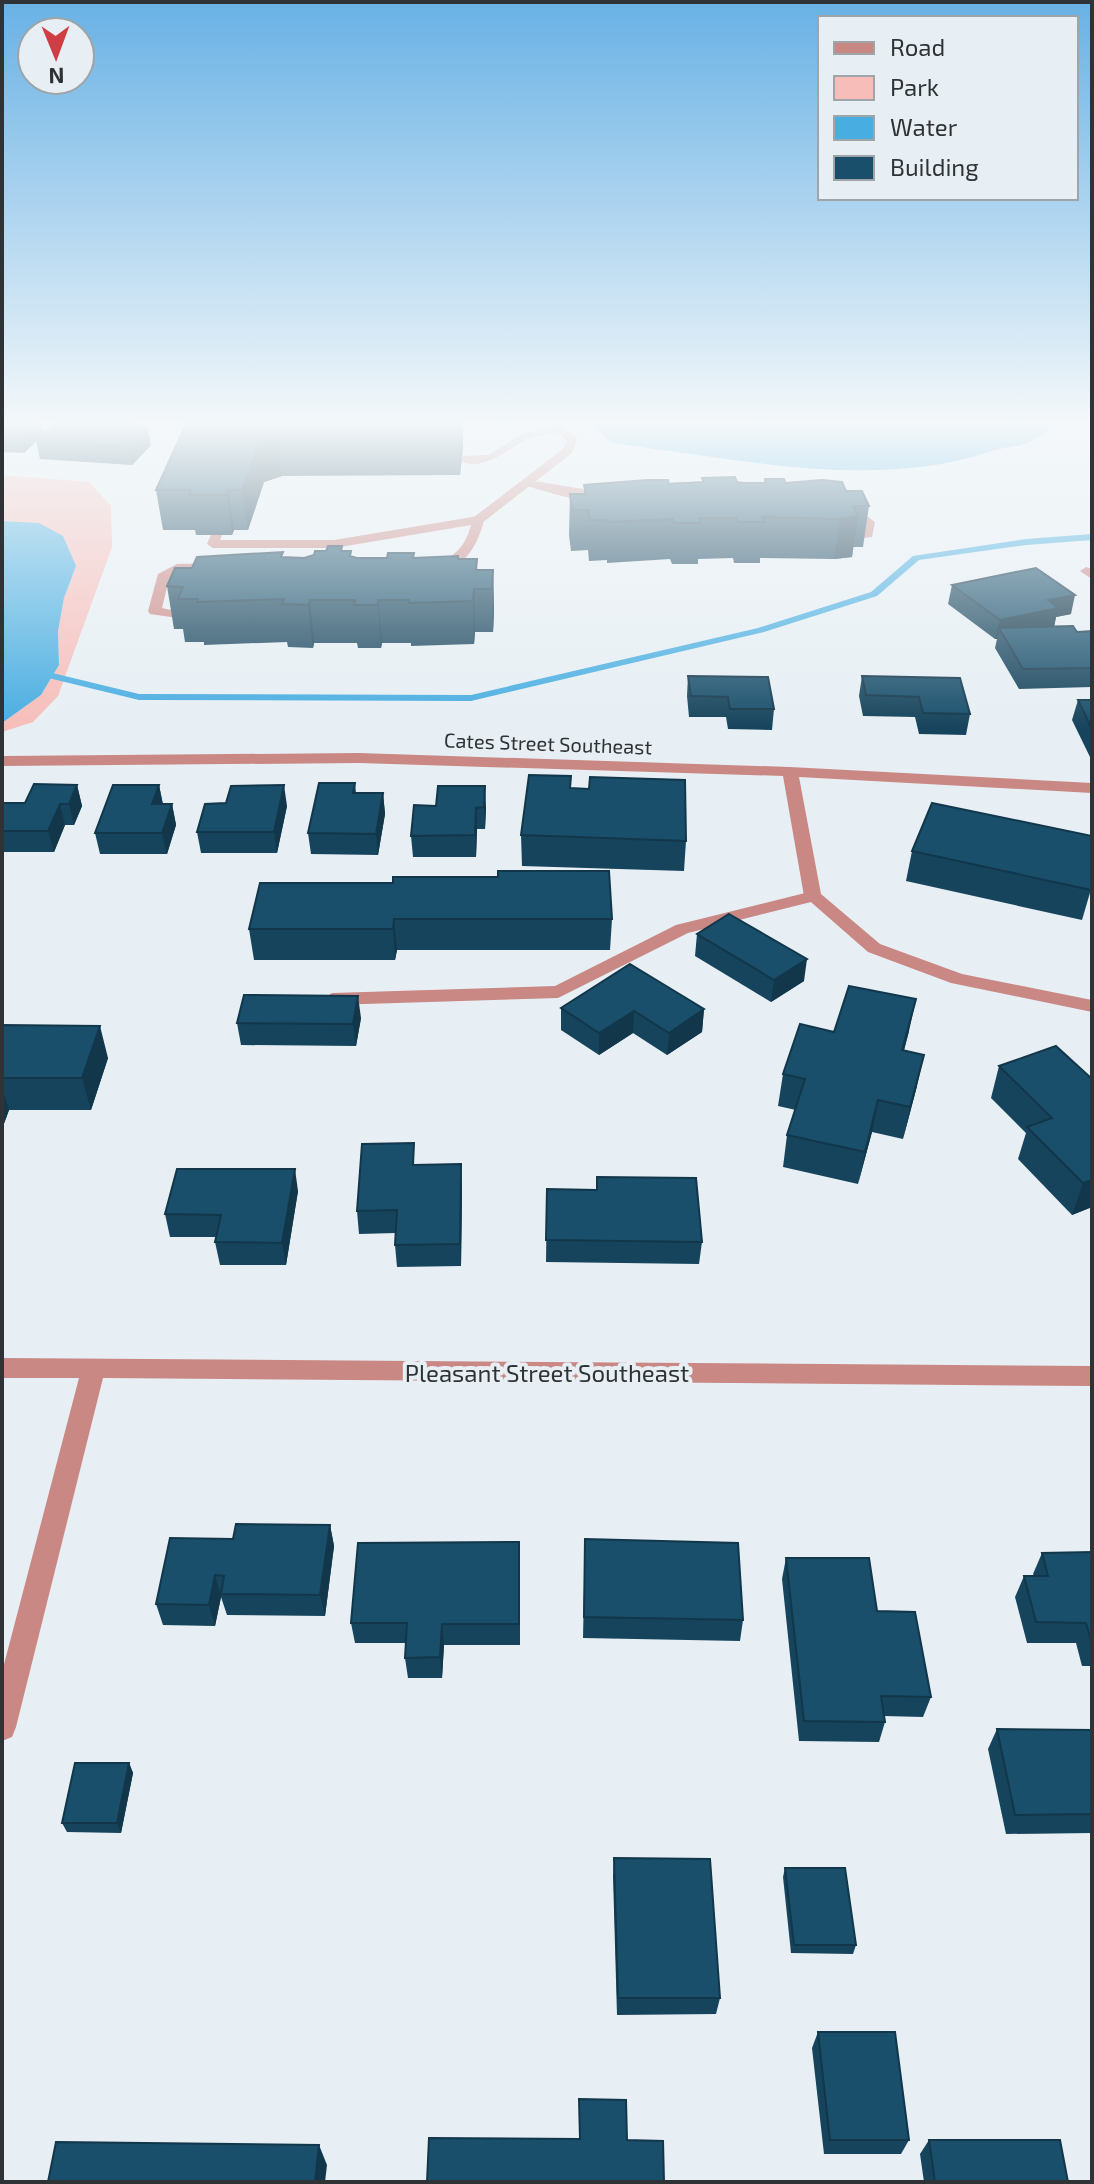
<svg xmlns="http://www.w3.org/2000/svg" width="1094" height="2184" viewBox="0 0 1094 2184" font-family="'Exo 2',sans-serif">
  <rect width="100%" height="100%" fill="#e7eff4"/>
  <polygon fill="#f7bdb9" points="2,475 89,482 111,506 112,547 58,696 33,722 2,732 2,723 41,695 59,665 58,631 64,598 76,566 14,521 2,521"/>
  <g fill="#48ade1">
    <path d="M 592,424 L 1054,424 C 1025,452 1022,441 989,452 C 877,489 749,461 634,446 L 610,442 Z"/>
    <polygon points="2,521 39,523 63,536 76,566 64,598 58,631 59,665 41,695 2,723"/>
  </g>
  <g fill="none" stroke-linecap="round" stroke-linejoin="round">
    <polygon fill="#48ade1" fill-rule="evenodd" points="1092,534 1092,540 1026,545 919,560 877,596 764,632 471,701 139,700 32,674 2,670 2,664 32,668 139,694 471,695 758,628 871,592 913,556 1026,539"/>
    <g fill="#c98884" fill-rule="evenodd">
      <path d="M 561,426 L 565,427 L 565,431 C 555,434 543,434 533,437 C 509,445 484,476 456,459 L 462,456 L 488,455 L 524,433 Z"/>
      <path d="M 527,480 C 541,482 605,492 610,495 C 589,508 546,491 523,485 L 521,483 Z"/>
      <polygon points="843,508 860,511 875,522 872,537 855,539 855,533 863,531 865,526 852,517 839,515 837,512"/>
      <path d="M 478,516 L 484,520 C 478,545 463,573 434,570 L 434,564 C 455,557 465,547 471,525 L 334,548 L 213,548 L 207,544 L 212,532 L 216,531 L 222,535 L 220,540 L 334,540 Z"/>
      <polygon points="218,563 222,564 222,570 180,572 169,579 162,608 185,613 185,619 150,614 148,611 158,574 177,564"/>
      <polygon points="813,891 822,896 819,900 688,933 558,998 332,1005 323,999 332,993 555,986 676,925"/>
    </g>
    <g fill="#c98884" fill-rule="evenodd">
      <polygon points="551,424 562,424 577,439 572,453 482,523 474,523 474,517 563,449 567,441"/>
      <polygon points="1086,567 1092,569 1092,579 1080,571"/>
      <polygon points="359,753 790,767 1092,783 1092,793 799,777 821,894 880,944 962,974 1092,1000 1092,1012 951,983 868,952 804,896 783,776 359,763 2,766 2,756"/>
      <polygon points="2,1358 1092,1366 1092,1386 103,1378 16,1727 12,1737 2,1741 2,1672 79,1378 2,1378"/>
    </g>
  </g>
  <g fill="#16445c">
    <polygon points="2,424 44,433 24,453 2,452"/>
    <polygon points="129,424 130,427 151,445 132,465 40,459 36,441"/>
    <polygon points="186,424 463,424 463,447 460,475 282,476 264,482 248,530 234,530 232,535 196,535 195,530 163,530 156,490"/>
    <polygon points="702,478 744,483 764,483 765,479 846,491 869,506 863,547 853,547 852,557 834,559 760,558 760,563 734,563 733,558 698,559 698,564 672,564 670,559 607,563 607,560 589,561 588,550 571,551 569,535 570,494 584,494 584,485 702,482"/>
    <polygon points="343,551 352,557 357,558 458,559 477,570 493,570 494,612 493,632 475,632 474,644 411,646 411,643 382,643 381,648 358,648 357,643 314,643 313,648 288,647 287,642 204,645 204,642 185,642 183,629 174,629 167,586 192,568 284,557 304,558"/>
    <polygon points="952,585 1071,614 1056,617 1054,627 1077,632 1092,631 1092,687 1019,689 995,648 997,639 995,639 948,604"/>
    <polygon points="688,676 774,709 772,730 728,729 726,717 689,717 687,696"/>
    <polygon points="862,676 970,714 966,735 919,734 915,717 863,716 859,696"/>
    <polygon points="1078,700 1092,700 1092,757 1090,757 1072,720"/>
    <polygon points="571,776 571,788 686,841 684,871 522,866 521,835"/>
    <polygon points="355,783 356,793 383,793 385,814 378,855 311,854 308,833"/>
    <polygon points="77,785 82,806 74,825 65,825 54,852 2,852 2,803 25,803"/>
    <polygon points="159,785 163,804 172,804 176,825 167,854 100,854 95,833"/>
    <polygon points="414,805 486,807 485,829 477,829 476,857 413,857 411,836"/>
    <polygon points="287,806 277,853 201,853 197,832"/>
    <polygon points="912,851 1092,886 1082,920 906,881"/>
    <polygon points="260,883 612,919 610,950 397,950 395,960 254,960 249,929"/>
    <polygon points="697,934 804,981 771,1002 695,956"/>
    <polygon points="561,1008 704,1009 702,1032 667,1055 633,1033 599,1055 561,1030"/>
    <polygon points="361,1018 356,1046 241,1045 237,1023"/>
    <polygon points="2,1025 108,1058 91,1110 9,1110 2,1129"/>
    <polygon points="909,1031 904,1050 917,1086 903,1139 872,1132 858,1184 783,1167 787,1135 796,1110 778,1106 783,1074 834,1032"/>
    <polygon points="999,1066 1092,1079 1092,1207 1072,1215 1018,1159 1026,1133 991,1098"/>
    <polygon points="416,1165 462,1186 461,1266 397,1267 395,1245 396,1233 359,1234 357,1211"/>
    <polygon points="547,1189 702,1242 699,1264 546,1262"/>
    <polygon points="298,1191 286,1265 220,1265 215,1242 216,1237 170,1237 165,1214"/>
    <polygon points="330,1525 334,1546 325,1616 227,1615 221,1597 215,1626 163,1625 156,1604 233,1539"/>
    <polygon points="585,1539 743,1620 740,1641 583,1638"/>
    <polygon points="1092,1552 1092,1666 1082,1666 1076,1643 1027,1643 1015,1597 1024,1576 1034,1576 1033,1574 1042,1553"/>
    <polygon points="786,1558 931,1697 923,1717 884,1716 885,1722 879,1742 799,1741 782,1579"/>
    <polygon points="520,1564 520,1645 444,1645 442,1678 408,1678 405,1658 406,1643 355,1643 351,1623"/>
    <polygon points="997,1729 1092,1730 1092,1833 1006,1834 988,1749"/>
    <polygon points="129,1763 133,1773 121,1833 67,1832 62,1823"/>
    <polygon points="614,1858 720,1998 716,2014 617,2015 613,1876"/>
    <polygon points="785,1868 856,1945 853,1954 791,1953 783,1877"/>
    <polygon points="818,2032 909,2140 901,2154 824,2154 812,2048"/>
    <polygon points="579,2099 627,2140 579,2139"/>
    <polygon points="929,2140 1068,2182 924,2182 920,2154"/>
  </g>
  <g fill="#12374b">
    <polygon points="33,424 42,424 44,433 24,453 20,436"/>
    <polygon points="460,424 463,424 463,447 460,475 458,437"/>
    <polygon points="148,428 151,445 132,465 128,447"/>
    <polygon points="277,437 282,476 264,482 248,530 242,490 259,443"/>
    <polygon points="229,490 234,530 232,535 226,495"/>
    <polygon points="858,516 852,557 834,559 840,519"/>
    <polygon points="493,570 494,612 493,632 492,589"/>
    <polygon points="474,589 475,632 474,644 473,601"/>
    <polygon points="1075,595 1071,614 1056,617 1054,627 999,628 997,639 995,639 1000,620 1048,600"/>
    <polygon points="310,600 314,643 313,648 308,605"/>
    <polygon points="378,600 382,643 381,648 378,605"/>
    <polygon points="77,785 82,806 74,825 69,804"/>
    <polygon points="159,785 163,806 152,804"/>
    <polygon points="284,785 287,806 277,853 274,832"/>
    <polygon points="485,786 486,807 485,829 484,807"/>
    <polygon points="383,793 385,814 378,855 376,834"/>
    <polygon points="60,804 65,825 54,852 48,831"/>
    <polygon points="172,804 176,825 167,854 162,833"/>
    <polygon points="476,808 477,829 476,857 475,835"/>
    <polygon points="394,919 397,950 395,960 393,929"/>
    <polygon points="807,959 804,981 771,1002 774,980"/>
    <polygon points="358,996 361,1018 356,1046 353,1024"/>
    <polygon points="916,999 909,1031 896,1081 902,1050"/>
    <polygon points="704,1009 702,1032 667,1055 669,1033"/>
    <polygon points="634,1011 633,1033 599,1055 599,1033"/>
    <polygon points="100,1026 108,1058 91,1110 82,1078"/>
    <polygon points="924,1055 917,1086 903,1139 910,1107"/>
    <polygon points="2,1087 9,1110 2,1129"/>
    <polygon points="878,1100 872,1132 858,1184 865,1152"/>
    <polygon points="461,1164 462,1186 461,1266 460,1244"/>
    <polygon points="295,1169 298,1191 286,1265 282,1243"/>
    <polygon points="1092,1180 1092,1207 1072,1215 1083,1183"/>
    <polygon points="330,1525 334,1546 325,1616 320,1595"/>
    <polygon points="215,1575 221,1597 215,1626 209,1605"/>
    <polygon points="442,1624 444,1645 442,1678 440,1657"/>
    <polygon points="129,1763 133,1773 121,1833 117,1823"/>
    <polygon points="319,2145 327,2165 325,2182 315,2182"/>
  </g>
  <g fill="#194f6b" stroke="#12374b" stroke-width="2">
    <polygon points="2,424 33,424 20,436 2,435"/>
    <polygon points="55,424 129,424 127,426 148,428 128,447 36,441"/>
    <polygon points="186,424 460,424 458,437 277,437 259,443 242,490 229,490 226,495 189,495 191,490 156,490"/>
    <polygon points="735,477 737,482 744,483 766,483 765,479 784,479 785,483 822,480 842,482 846,491 862,491 869,506 853,506 858,516 840,519 762,517 764,522 738,522 736,518 700,518 701,523 674,523 673,519 608,522 608,520 590,520 588,510 572,510 570,494 586,494 584,485 647,480 668,480 669,484 704,482 702,478"/>
    <polygon points="328,546 342,546 341,551 351,551 350,556 357,558 387,558 388,553 414,553 413,558 458,556 458,559 477,559 476,570 493,570 492,589 474,589 473,601 409,603 409,600 378,600 378,605 354,605 355,600 310,600 308,605 282,604 284,599 197,602 198,599 178,599 183,587 167,586 175,568 192,568 197,557 283,552 281,557 304,558 314,555 315,551 326,551"/>
    <polygon points="1036,568 1075,595 1048,600 1058,608 1000,620 952,585"/>
    <polygon points="1073,626 1077,632 1092,631 1092,668 1023,669 999,628"/>
    <polygon points="688,676 768,677 774,709 730,709 728,697 691,696"/>
    <polygon points="862,676 960,678 970,714 923,713 919,697 866,695"/>
    <polygon points="1078,700 1092,700 1092,729"/>
    <polygon points="529,775 571,776 570,788 589,789 590,777 685,780 686,841 521,835"/>
    <polygon points="319,783 355,783 353,793 383,793 376,834 308,833"/>
    <polygon points="34,784 77,785 69,804 60,804 48,831 2,831 2,803 25,803"/>
    <polygon points="113,785 159,785 152,804 172,804 162,833 95,833"/>
    <polygon points="284,785 274,832 197,832 205,804 226,803 231,786"/>
    <polygon points="438,786 485,786 484,807 476,808 475,835 411,836 414,805 436,806"/>
    <polygon points="932,803 1092,836 1092,886 1091,890 912,851"/>
    <polygon points="498,871 609,871 612,919 394,919 393,929 249,929 260,883 393,883 393,877 498,877"/>
    <polygon points="729,914 807,959 774,980 697,934"/>
    <polygon points="630,964 704,1009 669,1033 634,1011 599,1033 561,1008"/>
    <polygon points="849,986 916,999 902,1050 924,1055 910,1107 878,1100 865,1152 787,1135 805,1079 783,1074 800,1024 834,1032"/>
    <polygon points="244,995 358,996 353,1024 237,1023"/>
    <polygon points="2,1025 100,1026 82,1078 2,1078"/>
    <polygon points="1056,1046 1092,1079 1092,1180 1083,1183 1027,1127 1052,1118 999,1066"/>
    <polygon points="414,1143 413,1165 461,1164 460,1244 395,1245 397,1210 357,1211 362,1144"/>
    <polygon points="177,1169 295,1169 282,1243 215,1242 221,1215 165,1214"/>
    <polygon points="597,1177 696,1178 702,1242 546,1240 547,1189 597,1190"/>
    <polygon points="236,1524 330,1525 320,1595 221,1594 224,1576 215,1575 209,1605 156,1604 170,1538 233,1539"/>
    <polygon points="585,1539 738,1543 743,1620 584,1617"/>
    <polygon points="519,1542 519,1624 442,1624 440,1657 405,1658 407,1623 351,1623 358,1543"/>
    <polygon points="1092,1552 1092,1645 1086,1623 1036,1622 1024,1576 1048,1576 1042,1553"/>
    <polygon points="786,1558 869,1558 877,1611 915,1612 931,1697 881,1696 885,1722 804,1721"/>
    <polygon points="997,1729 1092,1730 1092,1814 1015,1815"/>
    <polygon points="75,1763 129,1763 117,1823 62,1823"/>
    <polygon points="614,1858 710,1859 720,1998 618,1998"/>
    <polygon points="785,1868 845,1868 856,1945 794,1945"/>
    <polygon points="818,2032 895,2032 909,2140 830,2140"/>
    <polygon points="579,2099 626,2100 627,2140 663,2141 664,2182 427,2182 429,2138 580,2139"/>
    <polygon points="929,2140 1060,2140 1068,2182 935,2182"/>
    <polygon points="56,2142 319,2145 315,2182 48,2182"/>
  </g>
  <linearGradient id="sky" x2="0" y2="1"><stop stop-color="#68b1e5"/><stop offset="0.58" stop-color="#f4f8fa"/><stop offset="1" stop-color="#f4f8fa" stop-opacity="0"/></linearGradient>
  <rect width="1094" height="729" fill="url(#sky)"/>
  <g text-anchor="middle" stroke-width="8" stroke-linejoin="round" paint-order="stroke">
    <g font-size="20" fill="#303335" stroke="#e7eff4">
      <text transform="translate(548 744) rotate(2)" y="7">Cates Street Southeast</text>
    </g>
    <g font-size="24" fill="#303335" stroke="#e7eff4">
      <text x="547" y="1382">Pleasant Street Southeast</text>
    </g>
  </g>
  <rect width="1094" height="2184" fill="none" stroke="#303335" stroke-width="8"/>
  <rect x="818" y="16" width="260" height="184" fill="#e7eff4" stroke="#9ea4a8" stroke-width="2"/>
  <rect x="834" y="42" width="40" height="12" fill="#c98884" stroke="#9ea4a8" stroke-width="2"/>
  <text x="890" y="56" font-size="24" fill="#303335">Road</text>
  <rect x="834" y="76" width="40" height="24" fill="#f7bdb9" stroke="#9ea4a8" stroke-width="2"/>
  <text x="890" y="96" font-size="24" fill="#303335">Park</text>
  <rect x="834" y="116" width="40" height="24" fill="#48ade1" stroke="#9ea4a8" stroke-width="2"/>
  <text x="890" y="136" font-size="24" fill="#303335">Water</text>
  <rect x="834" y="156" width="40" height="24" fill="#194f6b" stroke="#9ea4a8" stroke-width="2"/>
  <text x="890" y="176" font-size="24" fill="#303335">Building</text>
  <g transform="translate(56 56) rotate(179)"><circle r="38" fill="#e7eff4" stroke="#9ea4a8" stroke-width="2"/>
  <path d="M0-6L14 30L0 20L-14 30Z" fill="#ce3e44"/>
  <text y="-12" font-size="22" font-weight="bold" text-anchor="middle" fill="#303335">N</text>
  </g>
</svg>
